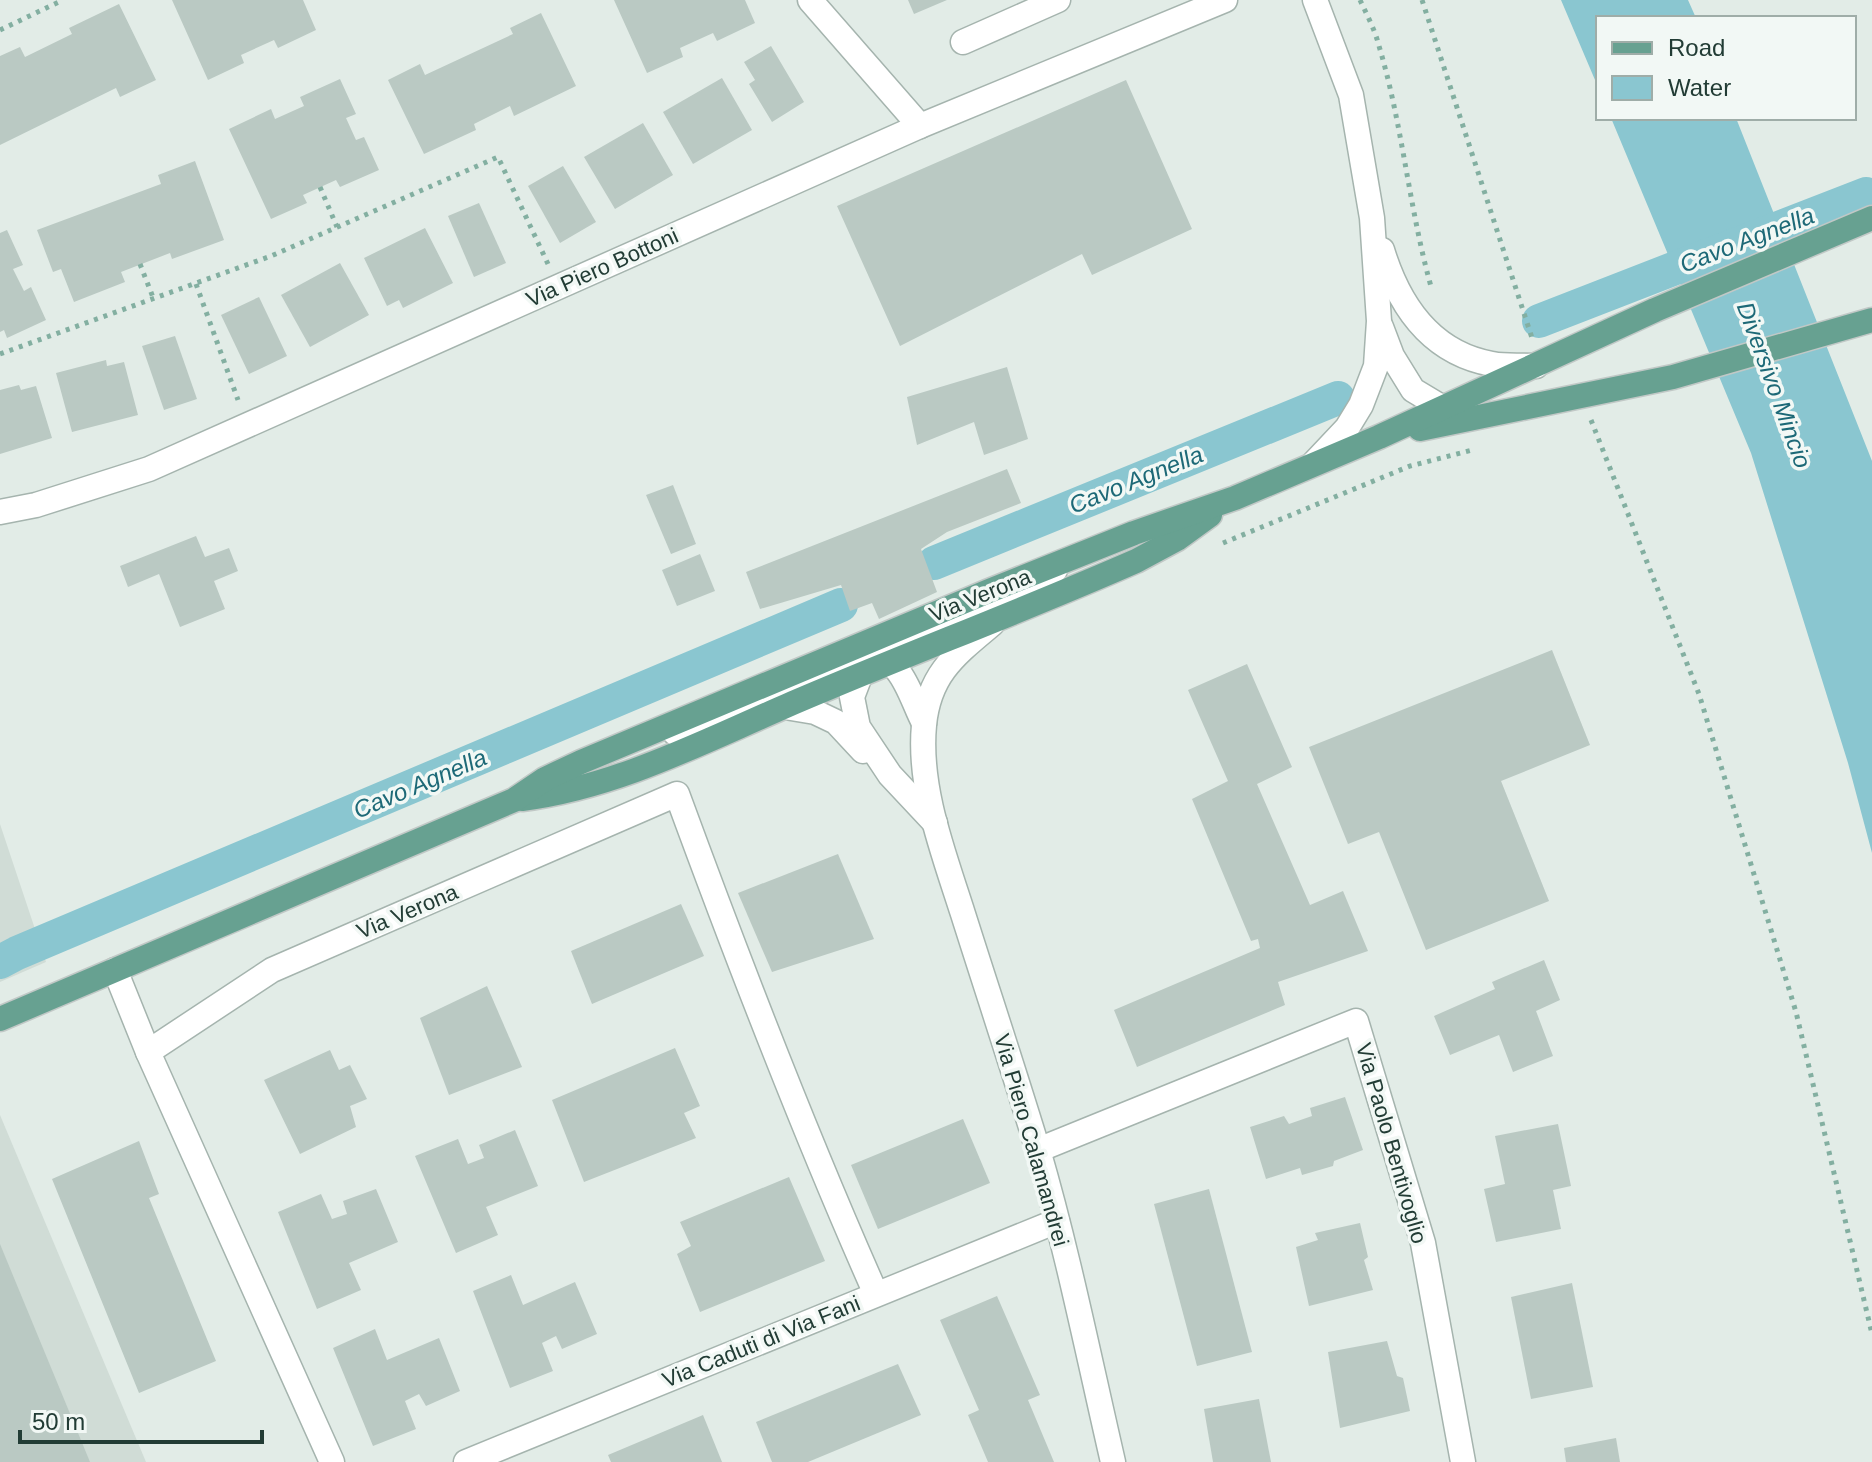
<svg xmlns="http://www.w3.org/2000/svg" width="1872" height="1462" viewBox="0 0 1872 1462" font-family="Arial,sans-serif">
  <rect width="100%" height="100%" fill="#e2ece7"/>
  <g fill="#d0dcd6">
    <polygon points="0,824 46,962 0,982"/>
    <polygon points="0,1115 146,1462 0,1462"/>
  </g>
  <g fill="#8ac6d0">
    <polygon points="1561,0 1688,0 1696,18 1598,18 1598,87"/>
    <polygon points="1611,118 1736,118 1872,461 1872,853 1848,763 1751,453"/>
  </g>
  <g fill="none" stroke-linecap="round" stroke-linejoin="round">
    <g stroke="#8ac6d0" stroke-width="34">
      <polyline points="1539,321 1866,194"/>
      <polyline points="934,563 1338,398"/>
      <polyline points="0,962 17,953 841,605"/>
    </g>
  </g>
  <g fill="#bac9c3">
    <polygon points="172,0 303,0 316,30 278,48 274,40 241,55 244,63 208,80"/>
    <polygon points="614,0 745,0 755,23 717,41 713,33 680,48 683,57 647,73"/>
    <polygon points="908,0 947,0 914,14"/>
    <polygon points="119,4 156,80 120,97 116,88 0,145 0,56 20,47 25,57 72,34 69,28"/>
    <polygon points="541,13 576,86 514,116 510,106 474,124 476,130 424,154 388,80 420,64 425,75 513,34 510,28"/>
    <polygon points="771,46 804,102 772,122 749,84 755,80 744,62"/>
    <polygon points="722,78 752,130 693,164 663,112"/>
    <polygon points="340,79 356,114 346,118 356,140 364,137 379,170 340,187 336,180 303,195 307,203 271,219 229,129 271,109 275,119 304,106 300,97"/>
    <polygon points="1126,80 1192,229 1092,275 1082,254 900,346 837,206"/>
    <polygon points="643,123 673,175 615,209 584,157"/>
    <polygon points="195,161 224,240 172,259 170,253 121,272 125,282 74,302 61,269 53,272 37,230 161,184 158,175"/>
    <polygon points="563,166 596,222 560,243 528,186"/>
    <polygon points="479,203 506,263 474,277 448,216"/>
    <polygon points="425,228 453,283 403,308 399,300 387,306 364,258"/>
    <polygon points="7,230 23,265 13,269 24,291 31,287 46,320 7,338 4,330 0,332 0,233"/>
    <polygon points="340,263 369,315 310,347 281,295"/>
    <polygon points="259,297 287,356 249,374 221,315"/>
    <polygon points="175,336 197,399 164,410 142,346"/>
    <polygon points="106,360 107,366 124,362 138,415 72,432 56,373"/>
    <polygon points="1007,367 1028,439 984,455 974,422 917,445 907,397"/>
    <polygon points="19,385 21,390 36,386 52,438 0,454 0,390"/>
    <polygon points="1007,469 1021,503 947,532 921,549 937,592 879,619 872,603 850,611 841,585 760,609 746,572"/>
    <polygon points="673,485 696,544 671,554 646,495"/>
    <polygon points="196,536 205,557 229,548 238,571 214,581 225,609 180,627 159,574 128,587 120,566"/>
    <polygon points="700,554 715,591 677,606 662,570"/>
    <polygon points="1552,650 1590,745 1501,781 1549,901 1426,950 1379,832 1348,844 1309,747"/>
    <polygon points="1247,664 1292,767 1257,784 1310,905 1343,891 1368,951 1278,982 1285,1005 1137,1067 1114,1010 1260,948 1258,939 1251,941 1192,799 1228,781 1188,690"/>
    <polygon points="838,854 874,939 772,972 738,893"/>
    <polygon points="681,904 704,956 592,1004 571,951"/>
    <polygon points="1544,960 1560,1000 1536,1011 1553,1056 1513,1072 1499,1035 1450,1055 1434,1016 1495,989 1492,982"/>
    <polygon points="487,986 522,1067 449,1095 420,1018"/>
    <polygon points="675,1048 700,1106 684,1113 696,1138 584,1182 552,1100"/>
    <polygon points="330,1050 339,1070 350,1065 367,1099 350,1106 356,1127 300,1154 264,1080"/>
    <polygon points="1345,1097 1363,1150 1334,1161 1333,1166 1302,1175 1300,1168 1266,1179 1250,1127 1284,1116 1289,1124 1312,1116 1310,1108"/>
    <polygon points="963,1119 990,1183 878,1229 851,1165"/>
    <polygon points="1558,1124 1571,1186 1553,1190 1561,1229 1496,1242 1484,1189 1505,1184 1495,1136"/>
    <polygon points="515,1130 538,1186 486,1207 498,1235 456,1253 415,1156 458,1139 468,1164 484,1158 479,1145"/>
    <polygon points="139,1141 159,1194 149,1198 216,1361 139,1393 52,1179"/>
    <polygon points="789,1177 825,1261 700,1312 677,1254 691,1246 680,1222"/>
    <polygon points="376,1189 398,1242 349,1263 361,1290 317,1309 278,1212 321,1194 332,1219 347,1214 343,1201"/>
    <polygon points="1209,1189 1252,1352 1197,1366 1154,1204"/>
    <polygon points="1360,1223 1368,1257 1364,1260 1373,1290 1309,1306 1296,1247 1318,1240 1315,1233"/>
    <polygon points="0,1244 90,1462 0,1462"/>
    <polygon points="511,1275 523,1305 575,1282 597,1334 562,1349 556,1336 542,1343 553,1371 510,1388 473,1291"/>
    <polygon points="1572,1283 1593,1387 1531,1399 1511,1297"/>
    <polygon points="997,1296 1040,1395 1028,1400 1054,1462 988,1462 968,1415 979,1410 940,1320"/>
    <polygon points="375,1329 387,1360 439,1338 460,1391 426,1406 419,1394 405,1401 416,1429 373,1446 333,1348"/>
    <polygon points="1387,1341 1397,1376 1403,1378 1410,1411 1340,1428 1328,1352"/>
    <polygon points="898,1364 921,1415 808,1462 772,1462 756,1422"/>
    <polygon points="1259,1399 1271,1462 1213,1462 1204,1409"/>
    <polygon points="703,1415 722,1462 611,1462 608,1455"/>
    <polygon points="1616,1438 1620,1462 1566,1462 1564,1448"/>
  </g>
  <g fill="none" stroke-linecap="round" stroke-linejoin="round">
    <g stroke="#a5b4ae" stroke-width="27">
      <g id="street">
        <polyline points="810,0 920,126"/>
        <polyline points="963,42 1058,0"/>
        <path d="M 1382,250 C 1399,306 1431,353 1492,364 C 1506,367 1522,365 1536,366"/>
        <polyline points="1381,327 1392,356 1413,390 1443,408"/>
        <polyline points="1314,463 1347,428 1361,405 1376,366 1379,321 1372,218 1351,95 1315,0"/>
        <polyline points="0,512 36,505 149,469 920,126 1225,0"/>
        <path d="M 992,624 C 955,655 929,674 924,725 C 918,789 944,854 963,914 C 988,993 1014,1071 1038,1150 C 1068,1253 1089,1358 1113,1462"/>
        <polyline points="785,707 815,712 836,722 863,751"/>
        <path d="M 675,733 L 738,711 L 866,657 C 902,653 910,697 924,723"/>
        <polyline points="935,823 890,775 858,727 852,697 860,676 882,650 1013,596 1055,570"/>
        <polyline points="115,970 148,1052"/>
        <polyline points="1038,1150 1356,1021 1423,1243 1463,1462"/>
        <path d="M 332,1462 L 148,1052 L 272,970 L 677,794 C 739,963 803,1130 876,1294"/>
        <polyline points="466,1462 1057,1221"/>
      </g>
    </g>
    <g stroke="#c1c8c6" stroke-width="27">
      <g id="primary">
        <polyline points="1420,429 1673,377 1872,320"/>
        <path d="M 522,799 C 616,787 700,743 786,706 C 902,656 1020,612 1136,561 L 1177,539 L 1210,515"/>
        <polyline points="0,1019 514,800 545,779 581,762 989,591 1134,533 1235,498 1379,437 1655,310 1872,218"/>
      </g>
    </g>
    <g stroke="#83afa1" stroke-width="5" stroke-dasharray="4 6" stroke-linecap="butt">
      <path d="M 1360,0 C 1367,15 1375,30 1379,46 C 1403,126 1409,210 1432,290"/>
      <polyline points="1422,0 1532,338"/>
      <polyline points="0,30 63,0"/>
      <polyline points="320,187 337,227"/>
      <polyline points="140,264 154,300"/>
      <polyline points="196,284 238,400"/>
      <polyline points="0,354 271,256 498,157 548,264"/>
      <polyline points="1591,420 1699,694 1796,1012 1872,1334"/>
      <polyline points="1223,543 1410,466 1472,450"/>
    </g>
    <use href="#street" stroke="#fff" stroke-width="24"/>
    <use href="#primary" stroke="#67a191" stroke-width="24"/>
  </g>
  <g text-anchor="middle" stroke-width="7" stroke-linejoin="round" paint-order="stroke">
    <g font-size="22" fill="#223c35" stroke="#f2f8f5">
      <text transform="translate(602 267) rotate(-24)" y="8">Via Piero Bottoni</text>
      <text transform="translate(980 595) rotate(-22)" y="8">Via Verona</text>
      <text transform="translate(407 911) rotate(-23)" y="8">Via Verona</text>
      <text transform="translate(1032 1140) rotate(74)" y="8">Via Piero Calamandrei</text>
      <text transform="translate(1392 1143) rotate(74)" y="8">Via Paolo Bentivoglio</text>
      <text transform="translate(761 1341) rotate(-22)" y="8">Via Caduti di Via Fani</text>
    </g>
    <g font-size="24" font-style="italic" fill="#1d6977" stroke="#f2f8f5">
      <text transform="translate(1747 240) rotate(-21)" y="8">Cavo Agnella</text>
      <text transform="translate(1774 385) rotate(70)" y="8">Diversivo Mincio</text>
      <text transform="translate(1136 480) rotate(-22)" y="8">Cavo Agnella</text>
      <text transform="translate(420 784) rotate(-23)" y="8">Cavo Agnella</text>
    </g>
  </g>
  <rect x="1596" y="16" width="260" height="104" fill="#f2f8f5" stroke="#9fada8" stroke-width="2"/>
  <rect x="1612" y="42" width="40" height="12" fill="#67a191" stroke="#9fada8" stroke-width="2"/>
  <text x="1668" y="56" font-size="24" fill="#223c35">Road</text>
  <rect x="1612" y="76" width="40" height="24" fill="#8ac6d0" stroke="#9fada8" stroke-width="2"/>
  <text x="1668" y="96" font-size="24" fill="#223c35">Water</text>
  <path d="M20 1430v12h242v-12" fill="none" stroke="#223c35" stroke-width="4"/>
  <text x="32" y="1430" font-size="24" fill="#223c35" stroke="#f2f8f5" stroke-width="6" paint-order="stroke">50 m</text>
</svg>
